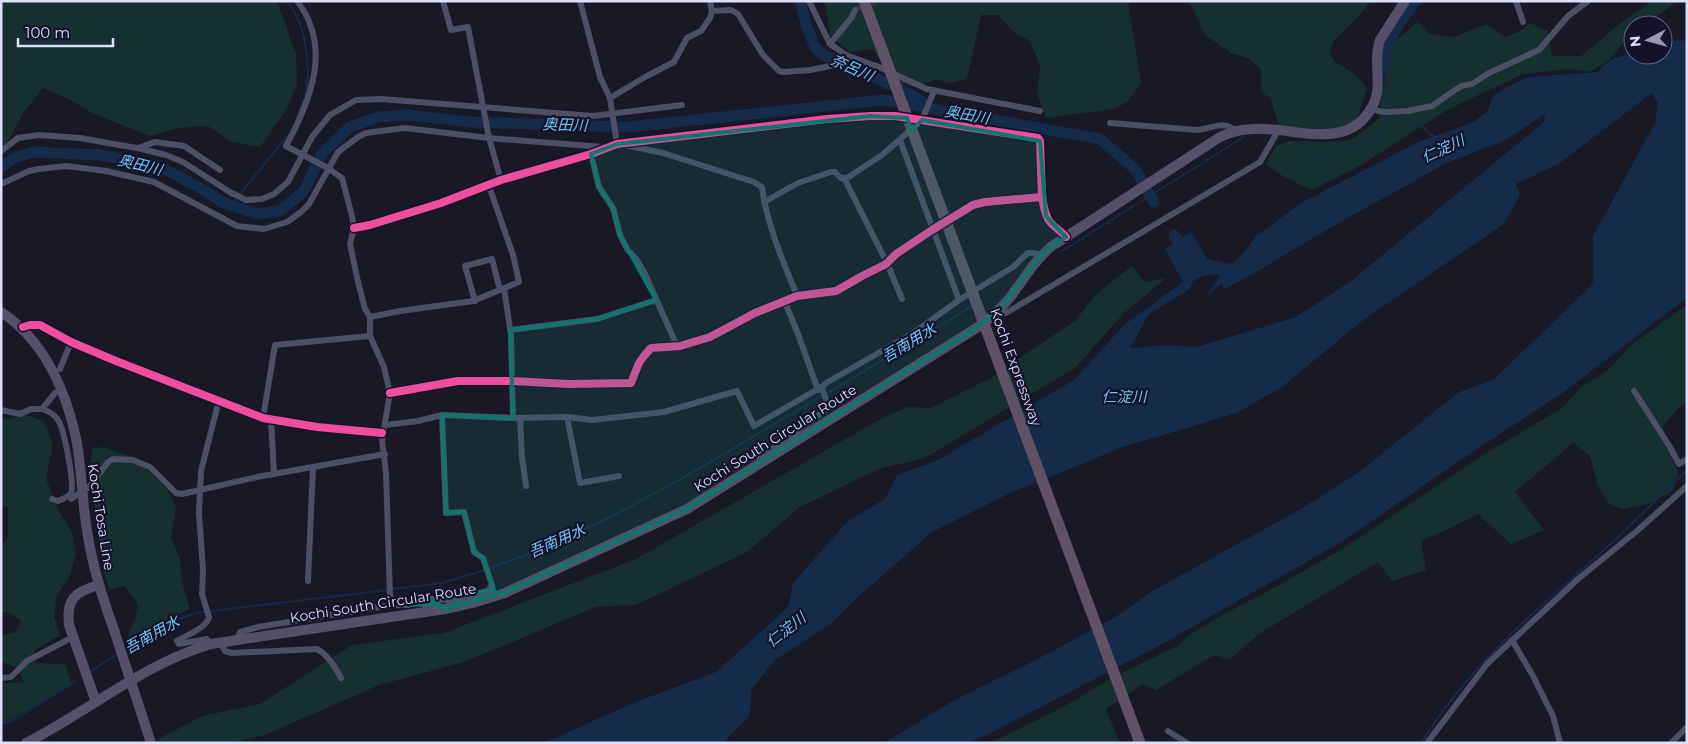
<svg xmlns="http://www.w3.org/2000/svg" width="1688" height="744" viewBox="0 0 1688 744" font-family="Montserrat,'Noto Sans JP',sans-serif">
  <rect width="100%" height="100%" fill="#191825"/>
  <g fill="#162f2f">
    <polygon points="1,1 277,1 296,54 297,85 285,112 260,147 231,142 208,126 179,128 150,136 94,114 69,99 43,88 23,113 10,138 1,149"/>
    <polygon points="825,1 1128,1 1141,83 1128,101 1115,109 1046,118 1037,93 1040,67 1031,42 1014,32 998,15 981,15 967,79 949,83 936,79 916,87 897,83 872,49 850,52 830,35"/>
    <path d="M 1189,1 L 1371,1 L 1359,16 L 1333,42 L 1330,55 L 1335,62 L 1355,74 L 1367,88 L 1356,122 C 1328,135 1309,131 1279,127 L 1271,99 L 1261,92 L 1261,70 L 1250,59 L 1231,53 L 1205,35 Z"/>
    <polygon points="1652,1 1677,1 1646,25 1633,25 1633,35 1624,42 1609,60 1590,72 1569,69 1523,74 1447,110 1360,166 1311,190 1281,175 1266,164 1276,145 1290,141 1331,142 1350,140 1367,129 1379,118 1381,95 1387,73 1388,58 1395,41 1418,22 1430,34 1454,37 1487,24 1505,37 1519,32 1530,23 1548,31 1552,56 1581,56 1622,22"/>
    <polygon points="1132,266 1144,282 1166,278 1124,313 1075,368 923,459 881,468 800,507 747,552 636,605 596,607 464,662 379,685 265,735 230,743 151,743 202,716 260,704 352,645 444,633 636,559 882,418 908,407 931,408 987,380 1076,320 1095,295"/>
    <polygon points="1687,305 1687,403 1680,406 1663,427 1667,446 1678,473 1673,490 1652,503 1622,509 1608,503 1597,483 1590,456 1573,443 1515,492 1544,530 1511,544 1478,514 1442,532 1421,541 1426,570 1392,581 1378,562 1259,634 1230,659 1214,655 1156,690 1143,684 1106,709 1120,743 984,743 994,741 1061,708 1115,676 1177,646 1192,633 1220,616 1270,590 1344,548 1488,452 1562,408 1581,387 1607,371 1632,344"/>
    <polygon points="26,415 44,421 53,445 46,479 60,513 72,532 76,553 70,576 57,595 54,616 60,635 35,650 34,663 65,664 72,685 33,708 1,724 1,681 6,683 24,682 17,668 1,661 1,635 16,632 21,621 8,612 1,613 1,547 8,537 8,507 1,505 1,417 8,419"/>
    <polygon points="93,447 107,448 136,459 167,489 176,506 171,537 180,559 182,582 190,609 144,631 130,643 128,634 135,620 138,604 124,586 110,590 103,571 89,468"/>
  </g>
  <path fill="#142b4a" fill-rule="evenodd" d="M 1678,40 L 1687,41 L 1687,298 L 1561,394 L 1477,449 L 1343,541 L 1166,642 L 991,733 L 967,743 L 884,743 L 956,699 L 1030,663 L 1114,618 L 1154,590 L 1299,510 L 1359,472 L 1459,392 L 1493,380 L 1593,284 L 1593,236 L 1655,123 L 1658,104 L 1652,93 L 1558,164 L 1516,184 L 1520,195 L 1504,224 L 1363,320 L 1282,387 L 1237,413 L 1120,448 L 1006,495 L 932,532 L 858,597 L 832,623 L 775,660 L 751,690 L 750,715 L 723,743 L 544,743 L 633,703 L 716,672 L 788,607 L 793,583 L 848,521 L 886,498 L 897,475 L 936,461 L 1074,380 L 1125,324 L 1183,282 L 1165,249 L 1191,232 L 1207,259 L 1230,264 L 1244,253 L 1256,236 L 1301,203 L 1418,142 L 1472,123 L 1488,111 L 1492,97 L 1503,89 L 1528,77 L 1598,72 C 1611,56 1616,59 1633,53 L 1633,55 L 1663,55 L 1663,43 ZM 1545,114 L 1544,122 L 1351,281 L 1296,317 L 1196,347 L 1169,345 L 1130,348 L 1149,314 L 1190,289 L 1193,281 L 1202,276 L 1216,274 L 1220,277 L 1204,298 L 1222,283 L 1224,289 L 1249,276 L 1337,224 L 1445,164 L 1506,140 Z"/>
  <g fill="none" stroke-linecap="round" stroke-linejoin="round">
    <g stroke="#142b4a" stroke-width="2">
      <path d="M 286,1 C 305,21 310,60 307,87 C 306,97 301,107 297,117"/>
      <polyline points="1385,68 1389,108"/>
      <polyline points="1389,117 1422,126 1434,137"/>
      <path d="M 1311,156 C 1334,158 1387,141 1389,114"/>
      <polyline points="240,194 289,134"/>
      <polyline points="231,205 237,198"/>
      <polyline points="1062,251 1244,137"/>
      <polyline points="826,394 972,306"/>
      <path d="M 489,568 C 517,560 543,548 570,536 C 657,496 739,445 822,396"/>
      <polyline points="392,589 442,583 485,570"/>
      <polyline points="125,650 165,624 196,613 387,590"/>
      <polyline points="91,671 119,653"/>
      <polyline points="1,724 12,721 75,681"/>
      <polyline points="1421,743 1444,709 1476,670 1518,627 1616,539 1687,470"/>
    </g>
    <g stroke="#142b4a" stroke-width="11">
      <polyline points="800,1 807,27 815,47 823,55 844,63 912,95 928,106"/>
      <path d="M 1385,68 C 1384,40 1400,23 1416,1"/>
      <polyline points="1,167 16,157 35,152 100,155 159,166 202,189 224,203 257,214 280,211 304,191 321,155 350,127 378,117 407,115 472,122 628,127 884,100 1100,139 1135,169 1154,202"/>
      <polyline points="1174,235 1186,254"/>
    </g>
    <polyline stroke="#373645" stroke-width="6" stroke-dasharray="6 3" stroke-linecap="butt" points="855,10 877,1"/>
    <g stroke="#4e4e64" stroke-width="6">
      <path d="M 297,1 C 333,47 310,102 286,146 L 326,167 L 342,178 L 352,216 L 354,228 L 350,244 L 358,282 L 365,309 L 370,317 L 370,336 L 384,367 L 390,393 L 382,440 L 386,473 L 390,596 L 392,605"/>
      <polyline points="443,1 451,30 468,27 489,138 501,180"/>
      <polyline points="580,1 600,77 610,98 617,144"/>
      <polyline points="809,1 830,44 846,55 879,67 927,89 1040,111"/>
      <polyline points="1516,1 1523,22"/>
      <polyline points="712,11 731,10 738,14 763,55 779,71 783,72 810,70 836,65 846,55"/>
      <polyline points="830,44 852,17 855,10"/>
      <polyline points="610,98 645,77 674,62 687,38 701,31 710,18 712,11 710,1"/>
      <polyline points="1372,108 1378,111 1385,112 1408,111 1432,106 1461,86 1472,84 1489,73 1539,50 1568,16 1588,1"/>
      <path d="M 1110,123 L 1197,130 C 1210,129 1225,119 1235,131"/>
      <polyline points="900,140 959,300"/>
      <path d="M 625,145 L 663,153 L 754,182 L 762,187 C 767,225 783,261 797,296"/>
      <polyline points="138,148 155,142 184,146 220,170"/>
      <polyline points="1,151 18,138 39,135 80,138 142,149 166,155 183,162 233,194"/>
      <polyline points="591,154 599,187 613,208 620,235 627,249 637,260 645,274 677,346"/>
      <polyline points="844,178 887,263 902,299"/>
      <polyline points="1,184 29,171 39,169 66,166 106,171 154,182 237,226 264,229 287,222 301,212 309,204 338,152 358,137 366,133 405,128 489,138 603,147"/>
      <polyline points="246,200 262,199 274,194 288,182 312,137 330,115 356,100 381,99 593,116 682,105"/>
      <polyline points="764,202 798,183 831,172 835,172 841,178 847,178 882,155 922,120 934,91"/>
      <polyline points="354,228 370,225 441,203 501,180 591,154 617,144 827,119 870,116 895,116 1038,138 1040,141 1042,197"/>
      <polyline points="504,288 511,335 513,418"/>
      <polyline points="475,301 465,266 492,259 500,290"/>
      <polyline points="785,302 798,334 818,390"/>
      <polyline points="995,315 1006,313 1260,162 1278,131"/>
      <polyline points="370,317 400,311 473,301 519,282 513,255 489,186"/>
      <polyline points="510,330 597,319 656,300"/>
      <polyline points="60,369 71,342"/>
      <polyline points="1634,391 1670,447 1679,464 1687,459"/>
      <path d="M 390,393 L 458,381 L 512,381 L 569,384 L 631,383 L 639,363 L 644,356 L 651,348 L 680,346 L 710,337 L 755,313 L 797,296 L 836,291 L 862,276 L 886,264 L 896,254 L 932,230 L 973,205 L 985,202 L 1042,197 C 1044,205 1044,215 1050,222 C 1055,228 1061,231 1066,237"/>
      <polyline points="205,395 263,418 317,427 382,433"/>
      <path d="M 42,409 C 48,411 55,415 58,420 C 64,428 75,485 71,493 C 69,497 62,499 58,501 L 52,499"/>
      <polyline points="1,410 20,414 31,409 42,409 55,393"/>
      <polyline points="567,417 580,483 619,476"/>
      <polyline points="263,418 275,345 370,336"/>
      <polyline points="520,418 522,457 526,486"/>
      <polyline points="271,419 274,474"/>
      <polyline points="385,425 418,421 442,415 513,418 567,417 592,420 664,412 737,391 754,426 823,386"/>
      <polyline points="760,458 827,409 829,407 822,389 823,386 826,383 915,332 959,300 1013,267 1028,253 1033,253 1041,255"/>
      <polyline points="90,486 108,462 113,459 133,460 150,467 176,493 182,494 257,477 385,454"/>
      <polyline points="308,581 313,467"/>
      <polyline points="423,604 435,604 445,609"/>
      <polyline points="406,605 432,599 450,600 488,591 492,585 483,558 474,552 464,512 446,513 442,415"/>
      <polyline points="237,640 240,632 258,627 392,605 408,605"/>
      <polyline points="1512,640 1533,676 1553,716 1560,743"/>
      <path d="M 220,642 L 225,651 L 232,653 L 317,649 C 328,655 335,667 341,678"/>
      <path d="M 211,644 L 207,639 L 179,644 L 177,641 C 186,635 207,628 209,617 L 202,594 L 203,570 L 199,513 L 201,471 L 219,400"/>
      <polyline points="1,678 11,677 27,661 73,637"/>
      <polyline points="1168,731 1187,743"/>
      <polyline points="1427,743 1487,664 1578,579 1638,530 1687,486"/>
      <polyline points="1671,743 1687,727"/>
    </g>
    <polyline stroke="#51536a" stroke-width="9" points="23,327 30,325 40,325 71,342 116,361 205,395"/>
    <g stroke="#564f68" stroke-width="10">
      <path d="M 1,312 C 45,341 67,393 77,443 C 82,472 82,502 87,530 C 92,566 103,599 115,633"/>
      <path d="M 96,702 L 69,625 C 66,599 75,592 98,585"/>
      <path d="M 26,743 C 89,711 143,664 211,644 L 445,609 L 476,602 L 505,593 L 687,509 L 978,327 C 991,318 1002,308 1012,295 C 1025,277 1035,260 1052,246 L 1220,137 C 1231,132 1241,129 1253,129 C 1293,126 1347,153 1372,107 C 1384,86 1372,62 1380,40 L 1405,1"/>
    </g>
    <polyline stroke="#605166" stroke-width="11" points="864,1 880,44"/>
    <g stroke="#4e4e64" stroke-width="6">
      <polyline points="232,193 246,200"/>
      <polyline points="71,499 90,486"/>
    </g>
    <polyline stroke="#564f68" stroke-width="10" points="115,633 151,743"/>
    <polyline stroke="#605166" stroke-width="11" points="880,44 1140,743"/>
    <g stroke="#15132a" stroke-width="11">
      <g id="cycleway">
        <polyline points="354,228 370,225 441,203 501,180 591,154 617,144 827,119 870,116 895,116 1038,138 1040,141 1042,197"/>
        <polyline points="23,327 30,325 40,325 71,342 116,361 263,418 317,427 382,433"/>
        <path d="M 390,393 L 458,381 L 512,381 L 569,384 L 631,383 L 639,363 L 644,356 L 651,348 L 680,346 L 710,337 L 755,313 L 797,296 L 836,291 L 862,276 L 886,264 L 896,254 L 932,230 L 973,205 L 985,202 L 1042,197 C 1044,205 1044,215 1050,222 C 1055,228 1061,231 1066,237"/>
      </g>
    </g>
    <use href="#cycleway" stroke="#ef4d9e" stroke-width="8"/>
  </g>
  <path fill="#0f766e" fill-opacity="0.2" stroke="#0f766e" stroke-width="4" stroke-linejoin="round" d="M 870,116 L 907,118 L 912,130 L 922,120 L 1040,141 L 1046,216 L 1066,237 L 1041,255 L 1003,306 L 978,327 L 687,509 L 505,593 L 445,609 L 435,604 L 406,605 L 494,590 L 483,558 L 474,552 L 464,512 L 446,513 L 442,415 L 513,418 L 510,330 L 597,319 L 656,300 L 620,235 L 613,208 L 599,187 L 591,154 L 617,144 Z"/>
  <g text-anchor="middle" stroke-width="4.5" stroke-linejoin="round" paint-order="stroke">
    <g font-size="14" fill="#dfdefd" stroke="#15132a">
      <text transform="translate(1016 367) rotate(70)" y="5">Kochi Expressway</text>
      <text transform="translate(775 438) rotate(-32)" y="5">Kochi South Circular Route</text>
      <text transform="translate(101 517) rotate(81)" y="5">Kochi Tosa Line</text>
      <text transform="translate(383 603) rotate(-9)" y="5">Kochi South Circular Route</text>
    </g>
    <g font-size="15" font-style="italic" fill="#73c3f6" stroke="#15132a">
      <text transform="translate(852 68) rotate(24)" y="5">奈呂川</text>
      <text transform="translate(967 115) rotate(10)" y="5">奥田川</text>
      <text transform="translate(565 125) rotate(2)" y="5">奥田川</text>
      <text transform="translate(1443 149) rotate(-25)" y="5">仁淀川</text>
      <text transform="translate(140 165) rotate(14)" y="5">奥田川</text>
      <text transform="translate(909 343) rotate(-31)" y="5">吾南用水</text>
      <text x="1124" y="402">仁淀川</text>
      <text transform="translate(557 541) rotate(-24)" y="5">吾南用水</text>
      <text transform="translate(786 630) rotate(-38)" y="5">仁淀川</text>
      <text transform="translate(152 635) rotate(-29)" y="5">吾南用水</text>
    </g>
  </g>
  <rect width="1688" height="744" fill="none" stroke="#dfdefd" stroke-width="5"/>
  <g transform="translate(1648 40) rotate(264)"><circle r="24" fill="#15132a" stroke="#66647e"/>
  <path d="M0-4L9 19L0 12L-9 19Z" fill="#9a99b1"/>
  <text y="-8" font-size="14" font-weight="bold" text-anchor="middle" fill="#dfdefd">N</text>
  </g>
  <path d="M18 38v8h95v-8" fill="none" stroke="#dfdefd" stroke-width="2.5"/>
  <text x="25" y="38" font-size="15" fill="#dfdefd" stroke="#15132a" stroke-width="4" paint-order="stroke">100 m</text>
</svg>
